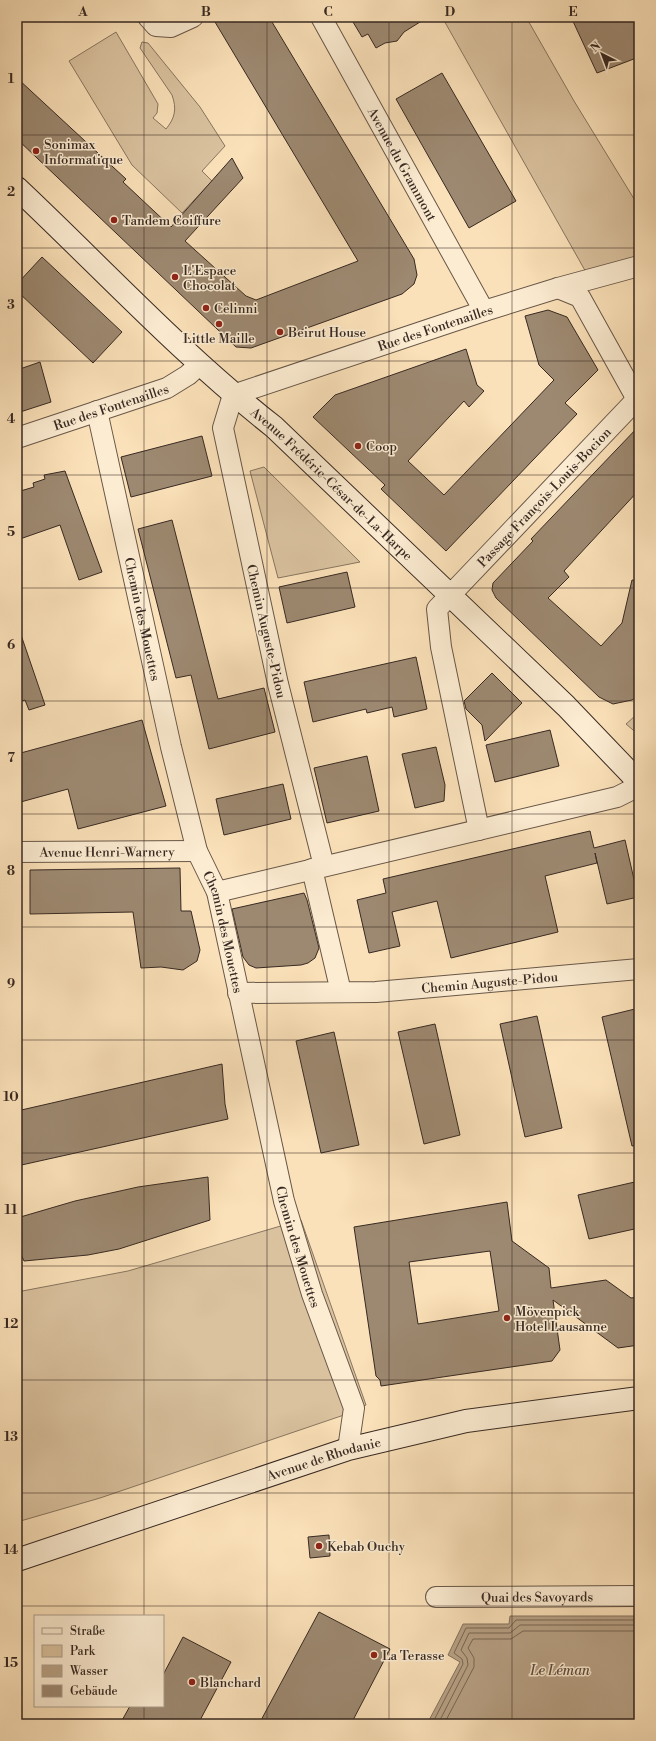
<svg xmlns="http://www.w3.org/2000/svg" width="656" height="1741" viewBox="0 0 656 1741" font-family="'Libre Bodoni',serif">
  <rect width="100%" height="100%" fill="#fbe1b9"/>
  <filter id="stains"><feTurbulence type="fractalNoise" baseFrequency=".005" numOctaves="4"/><feColorMatrix values="0 0 0 0 .2 0 0 0 0 .09 0 0 0 0 .02 0 0 0 .5 -.17"/></filter>
  <radialGradient id="worn" r=".72"><stop offset=".6" stop-color="#630" stop-opacity="0"/><stop offset="1" stop-color="#630" stop-opacity=".3"/></radialGradient>
  <g fill="#dac29f" stroke="#887660">
    <polygon points="442,17 526,17 574,101 639,207 639,259 587,274"/>
    <path d="M 116,32 L 158,104 L 157,113 L 153,118 L 166,129 C 175,118 177,109 172,95 L 140,48 L 142,42 L 148,43 L 200,107 L 225,146 L 202,171 L 212,181 L 182,213 L 132,165 L 69,61 Z"/>
    <polygon points="264,467 360,562 278,578 250,471"/>
    <polygon points="635,716 639,717 639,735 626,724"/>
    <polygon points="301,1220 366,1405 344,1415 100,1498 17,1522 17,1292 128,1271"/>
  </g>
  <polygon fill="#b8a286" stroke="#84725e" points="510,1616 639,1616 639,1724 427,1724 460,1662 448,1655 463,1624 509,1624"/>
  <g fill="none" stroke-linecap="round" stroke-linejoin="round">
    <g stroke="#786654" stroke-width="1">
      <polyline points="432,1724 463,1664 462,1659 454,1653 466,1628 509,1628 516,1620 639,1620"/>
      <polyline points="438,1724 468,1665 467,1658 461,1650 469,1633 510,1633 520,1625 639,1625"/>
      <polyline points="444,1724 474,1667 474,1658 468,1648 473,1639 511,1639 523,1631 639,1631"/>
    </g>
  </g>
  <g fill="#9d8971" stroke="#372922" fill-rule="evenodd">
    <polygon points="212,17 269,17 414,259 417,275 414,284 402,294 251,348 236,347 17,139 17,78 126,179 123,182 171,227 232,158 243,178 185,241 246,296 256,300 358,261"/>
    <polygon points="350,17 428,17 404,32 397,41 385,43 376,48 368,34 362,37"/>
    <polygon points="571,17 639,17 639,57 597,73"/>
    <polygon points="442,73 516,201 469,228 396,99"/>
    <polygon points="42,257 122,332 93,363 17,291 17,284"/>
    <polygon points="548,310 567,317 598,370 565,403 577,414 446,551 381,489 385,485 313,417 335,395 466,349 477,385 484,391 469,407 464,401 408,461 444,495 554,380 539,365 525,316"/>
    <polygon points="40,362 51,402 17,413 17,370"/>
    <polygon points="639,426 639,490 564,571 569,577 548,598 601,646 622,623 632,580 639,581 639,695 632,700 613,704 599,697 496,598 492,590 493,583 533,541 531,539"/>
    <polygon points="202,436 212,476 131,497 121,457"/>
    <polygon points="65,471 102,572 79,580 60,525 17,540 17,492 34,487 33,483 45,479 44,475"/>
    <polygon points="172,520 218,699 264,688 275,732 209,749 191,675 176,678 138,529"/>
    <polygon points="347,572 355,607 287,623 279,587"/>
    <polygon points="20,632 45,705 29,710 25,700 17,703 17,633"/>
    <polygon points="416,657 427,709 394,717 392,707 367,713 366,709 313,722 304,682"/>
    <polygon points="492,673 522,703 485,741 482,725 466,709 464,701"/>
    <polygon points="142,720 166,806 78,829 68,789 17,803 17,754"/>
    <polygon points="550,730 559,766 495,782 486,745"/>
    <polygon points="436,747 445,785 444,801 415,808 402,754"/>
    <polygon points="367,756 379,811 327,823 314,768"/>
    <polygon points="283,784 291,819 224,835 216,799"/>
    <polygon points="590,831 594,848 625,840 638,897 607,904 595,853 597,863 545,876 558,932 451,958 437,901 392,912 400,946 369,953 357,900 386,893 383,879"/>
    <polygon points="180,868 181,911 191,911 200,950 197,961 183,970 161,967 141,968 133,912 30,914 30,870"/>
    <polygon points="304,893 307,900 319,948 315,958 308,963 301,965 256,968 249,965 243,957 232,909"/>
    <polygon points="639,1008 639,1145 632,1146 602,1017"/>
    <polygon points="537,1016 562,1128 525,1137 500,1024"/>
    <polygon points="435,1024 460,1135 424,1144 398,1032"/>
    <polygon points="334,1032 359,1145 321,1153 296,1041"/>
    <polygon points="222,1064 225,1104 228,1119 17,1166 17,1111"/>
    <polygon points="208,1177 210,1220 119,1249 88,1255 24,1261 17,1245 17,1218 75,1201 138,1187"/>
    <polygon points="639,1181 639,1228 589,1239 578,1195"/>
    <path d="M 507,1202 L 512,1241 L 549,1268 L 551,1288 L 606,1280 L 631,1298 L 639,1297 L 639,1345 L 618,1348 L 553,1300 L 560,1350 L 552,1361 L 381,1386 L 380,1380 L 376,1376 L 354,1227 ZM 490,1251 L 499,1311 L 418,1324 L 409,1262 Z"/>
    <polygon points="329,1535 330,1556 310,1558 308,1537"/>
    <polygon points="319,1612 390,1649 351,1724 259,1724"/>
    <polygon points="183,1637 231,1662 198,1724 120,1724 130,1706 163,1706 163,1675"/>
  </g>
  <g fill="none" stroke-linecap="round" stroke-linejoin="round">
    <g stroke="#685748" stroke-width="22">
      <g id="street">
        <polyline points="148,17 156,26 171,27 193,17"/>
        <path id="s1" d="M 321,17 L 484,311"/>
        <polyline points="558,288 580,297 639,403"/>
        <path id="s2" d="M 97,411 L 171,747 L 197,851 L 217,892 L 284,1201 L 312,1294 L 354,1408 L 348,1449"/>
        <path id="s3" d="M 17,438 L 167,388 L 188,375 L 199,365"/>
        <path id="s4" d="M 479,830 L 441,647 L 437,609 L 637,399"/>
        <path id="s5" d="M 17,852 L 197,851"/>
        <path id="s6" d="M 324,866 L 278,684 L 223,428 L 233,395 L 484,311 L 558,288 L 639,266"/>
        <polyline points="312,869 341,992"/>
        <polyline points="217,892 617,797 639,786"/>
        <path id="s7" d="M 238,993 L 376,992 L 639,969"/>
        <path id="s8" d="M 436,1597 L 639,1596"/>
      </g>
    </g>
    <g stroke="#372922" stroke-width="24">
      <g id="secondary">
        <path id="s9" d="M 17,188 C 102,268 181,354 274,427 L 566,706 L 632,775 L 639,786"/>
        <path id="s10" d="M 17,1560 L 348,1449 L 466,1421 L 639,1398"/>
      </g>
    </g>
    <use href="#street" stroke="#fcecd2" stroke-width="20"/>
    <use href="#secondary" stroke="#fcecd2" stroke-width="22"/>
  </g>
  <path fill="none" stroke="#372922" stroke-width="1" stroke-opacity="0.55" d="M 144,17 L 144,1616M 267,17 L 267,1724M 389,17 L 389,1724M 512,17 L 512,1724M 17,135 L 639,135M 17,248 L 639,248M 17,361 L 639,361M 17,475 L 639,475M 17,588 L 639,588M 17,701 L 639,701M 17,814 L 639,814M 17,927 L 639,927M 17,1040 L 639,1040M 17,1153 L 639,1153M 17,1266 L 639,1266M 17,1380 L 639,1380M 17,1493 L 639,1493M 17,1606 L 639,1606M 144,1706 L 144,1724"/>
  <g fill="#8f2418" stroke="#fcecd2" stroke-width="1.5">
    <circle cx="36" cy="151" r="4"/>
    <circle cx="114" cy="220" r="4"/>
    <circle cx="175" cy="277" r="4"/>
    <circle cx="206" cy="308" r="4"/>
    <circle cx="219" cy="324" r="4"/>
    <circle cx="280" cy="332" r="4"/>
    <circle cx="358" cy="446" r="4"/>
    <circle cx="507" cy="1318" r="4"/>
    <circle cx="319" cy="1546" r="4"/>
    <circle cx="374" cy="1655" r="4"/>
    <circle cx="192" cy="1682" r="4"/>
  </g>
  <g text-anchor="middle" stroke-width="3" stroke-linejoin="round" paint-order="stroke">
    <g font-size="13" fill="#372922" stroke="#fcecd2" text-anchor="start">
      <text x="44" y="149">Sonimax<tspan x="44" dy="15">Informatique</tspan></text>
      <text x="122" y="225">Tandem Coiffure</text>
      <text x="183" y="275">L'Espace<tspan x="183" dy="15">Chocolat</tspan></text>
      <text x="214" y="313">Celinni</text>
      <text x="288" y="337">Beirut House</text>
      <text x="219" y="343" text-anchor="middle">Little Maille</text>
      <text x="366" y="451">Coop</text>
      <text x="515" y="1316">Mövenpick<tspan x="515" dy="15">Hotel Lausanne</tspan></text>
      <text x="327" y="1551">Kebab Ouchy</text>
      <text x="382" y="1660">La Terasse</text>
      <text x="200" y="1687">Blanchard</text>
    </g>
    <g font-size="13" fill="#372922" stroke="#fcecd2">
      <text dy="5" stroke="none"><textPath href="#s1" startOffset="168">Avenue du Grammont</textPath></text>
      <text dy="5" stroke="none"><textPath href="#s6" startOffset="697">Rue des Fontenailles</textPath></text>
      <text dy="5" stroke="none"><textPath href="#s3" startOffset="99">Rue des Fontenailles</textPath></text>
      <text dy="5" stroke="none"><textPath href="#s9" startOffset="432">Avenue Frédéric-César-de-La-Harpe</textPath></text>
      <text dy="5" stroke="none"><textPath href="#s4" startOffset="380">Passage François-Louis-Bocion</textPath></text>
      <text dy="5" stroke="none"><textPath href="#s2" startOffset="213">Chemin des Mouettes</textPath></text>
      <text transform="translate(267 631) rotate(77)" y="5">Chemin Auguste-Pidou</text>
      <text dy="5" stroke="none"><textPath href="#s5" startOffset="90">Avenue Henri-Warnery</textPath></text>
      <text dy="5" stroke="none"><textPath href="#s2" startOffset="537">Chemin des Mouettes</textPath></text>
      <text dy="5" stroke="none"><textPath href="#s7" startOffset="252">Chemin Auguste-Pidou</textPath></text>
      <text dy="5" stroke="none"><textPath href="#s2" startOffset="861">Chemin des Mouettes</textPath></text>
      <text dy="5" stroke="none"><textPath href="#s10" startOffset="323">Avenue de Rhodanie</textPath></text>
      <text dy="5" stroke="none"><textPath href="#s8" startOffset="101">Quai des Savoyards</textPath></text>
    </g>
    <g font-size="14" font-style="italic" fill="#5e4d40" stroke="#fcecd2">
      <text x="560" y="1675">Le Léman</text>
    </g>
  </g>
  <rect width="656" height="1741" fill="none" stroke="#fbe1b9" stroke-width="44"/>
  <rect x="34" y="1615" width="130" height="92" fill="#fcecd2" stroke="#ad9e8c"/>
  <rect x="42" y="1628" width="20" height="6" fill="#fcecd2" stroke="#ad9e8c"/>
  <text x="70" y="1635" font-size="12" fill="#372922">Straße</text>
  <rect x="42" y="1645" width="20" height="12" fill="#dac29f" stroke="#ad9e8c"/>
  <text x="70" y="1655" font-size="12" fill="#372922">Park</text>
  <rect x="42" y="1665" width="20" height="12" fill="#b8a286" stroke="#ad9e8c"/>
  <text x="70" y="1675" font-size="12" fill="#372922">Wasser</text>
  <rect x="42" y="1685" width="20" height="12" fill="#9d8971" stroke="#ad9e8c"/>
  <text x="70" y="1695" font-size="12" fill="#372922">Gebäude</text>
  <g transform="translate(602 54) rotate(318)" stroke="#fcecd2" stroke-width="3" paint-order="stroke">
  <path d="M0-3L7 15L0 10L-7 15Z" fill="#372922"/>
  <text y="-6" font-size="11" font-weight="bold" text-anchor="middle" fill="#372922">N</text>
  </g>
  <rect x="22" y="22" width="612" height="1697" fill="none" stroke="#372922" stroke-width="1.5"/>
  <g font-size="13" text-anchor="middle" font-weight="bold" fill="#372922">
    <text x="83" y="16">A</text>
    <text x="206" y="16">B</text>
    <text x="328" y="16">C</text>
    <text x="450" y="16">D</text>
    <text x="573" y="16">E</text>
    <text x="11" y="83">1</text>
    <text x="11" y="196">2</text>
    <text x="11" y="309">3</text>
    <text x="11" y="423">4</text>
    <text x="11" y="536">5</text>
    <text x="11" y="649">6</text>
    <text x="11" y="762">7</text>
    <text x="11" y="875">8</text>
    <text x="11" y="988">9</text>
    <text x="11" y="1101">10</text>
    <text x="11" y="1214">11</text>
    <text x="11" y="1328">12</text>
    <text x="11" y="1441">13</text>
    <text x="11" y="1554">14</text>
    <text x="11" y="1667">15</text>
  </g>
  <rect width="100%" height="100%" filter="url(#stains)"/>
  <rect width="100%" height="100%" fill="url(#worn)"/>
</svg>
